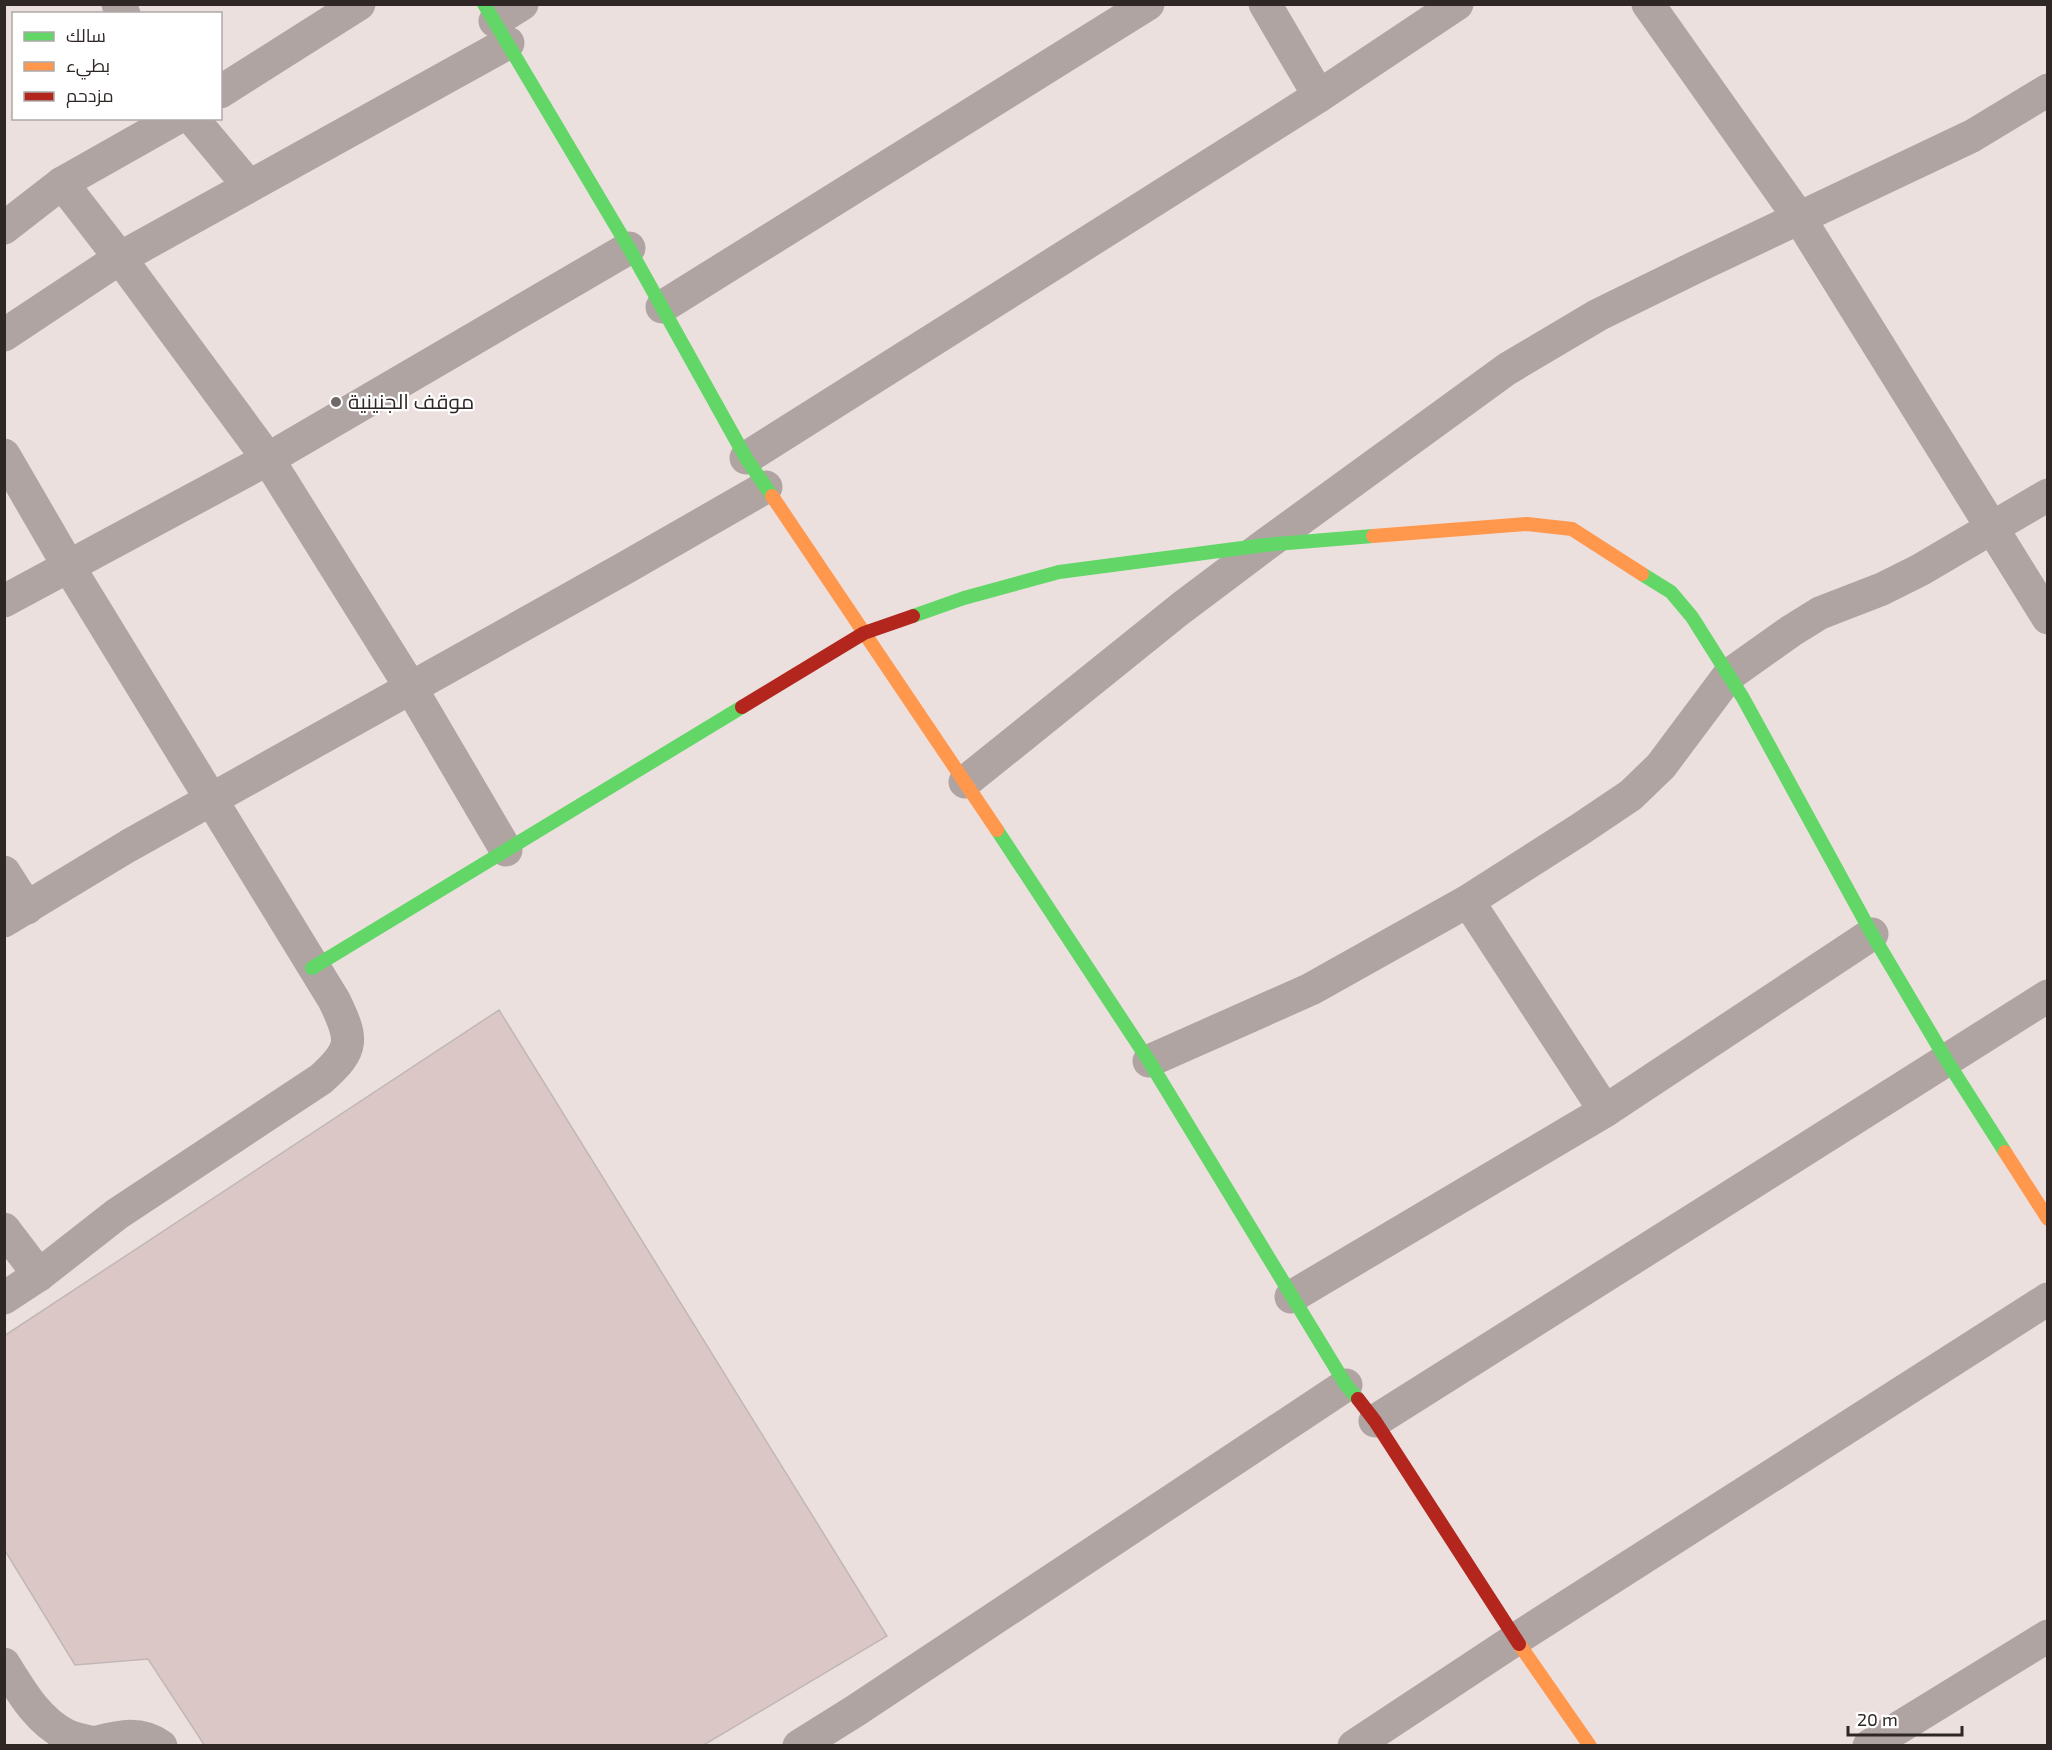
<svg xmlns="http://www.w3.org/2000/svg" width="2052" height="1750" viewBox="0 0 2052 1750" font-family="'Exo 2',Cairo,sans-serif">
  <rect width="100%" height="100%" fill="#ece0df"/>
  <polygon fill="#dbc8c6" stroke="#c1b7b6" stroke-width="1.5" points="499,1010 887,1636 702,1746 205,1746 148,1659 75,1665 4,1549 4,1336"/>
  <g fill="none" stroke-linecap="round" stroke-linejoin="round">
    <g stroke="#b0a4a3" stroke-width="33">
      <polyline points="118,4 124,14"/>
      <polyline points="1265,4 1319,96"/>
      <polyline points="1648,4 1800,219 2048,618"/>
      <polyline points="495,21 522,4"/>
      <polyline points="220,92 359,4"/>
      <polyline points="192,118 248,185"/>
      <polyline points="62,183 120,258 268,459 411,688 506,850"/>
      <polyline points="4,228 62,183 177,118"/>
      <polyline points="662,307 1148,4"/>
      <polyline points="4,335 120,258 508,43"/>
      <path d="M 4,455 L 69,567 L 334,1000 C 353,1039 355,1049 321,1079 L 117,1214 L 39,1275 L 4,1298"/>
      <polyline points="746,458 1319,96 1457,4"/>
      <polyline points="4,601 268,459 629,248"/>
      <polyline points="965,782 1180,609 1265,545 1507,369 1598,315 1698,266 1972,136 2048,90"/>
      <polyline points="4,872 27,908"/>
      <polyline points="1468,901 1605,1111"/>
      <polyline points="4,921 128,846 625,568 766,487"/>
      <polyline points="1149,1061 1311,989 1468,901 1579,830 1631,795 1661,766 1729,675 1791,631 1820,613 1882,589 1920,570 2048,495"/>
      <polyline points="4,1229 39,1275"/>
      <polyline points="1291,1297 1605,1111 1872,934"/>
      <polyline points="1375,1421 2048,996"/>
      <path d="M 4,1664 C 21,1691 37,1720 66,1735 C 74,1739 84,1740 93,1743 L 91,1746"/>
      <path d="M 93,1743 C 117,1737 139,1730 161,1746"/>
      <polyline points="799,1746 855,1711 1346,1385"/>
      <polyline points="1354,1746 1516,1639 2048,1299"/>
      <polyline points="1869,1746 2048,1636"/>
    </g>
    <g stroke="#63d668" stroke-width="14">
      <polyline points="484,4 629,248 746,458 772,496"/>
      <polyline points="1642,574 1671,592 1692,617 1743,698 1872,934 1947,1061 2005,1152"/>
      <polyline points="913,616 964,598 1059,572 1265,545 1373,536"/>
      <polyline points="997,830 1149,1061 1346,1385 1358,1399"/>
      <polyline points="312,968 742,707"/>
    </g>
    <g stroke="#ff974d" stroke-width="14">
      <polyline points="772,496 997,830"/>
      <polyline points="1373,536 1527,524 1572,529 1642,574"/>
      <polyline points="2005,1152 2048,1219"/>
      <polyline points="1519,1644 1590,1746"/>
    </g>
    <g stroke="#b3261e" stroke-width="14">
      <polyline points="742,707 864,633 913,616"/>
      <polyline points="1358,1399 1375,1421 1519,1644"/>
    </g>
  </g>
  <circle fill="#716867" stroke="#fff" stroke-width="2" cx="336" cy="402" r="6"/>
  <g text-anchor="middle" stroke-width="4.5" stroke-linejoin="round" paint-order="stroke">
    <g font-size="21" fill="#2f2726" stroke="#fff" text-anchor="start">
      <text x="348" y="409">موقف الجنينية</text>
    </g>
  </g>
  <rect width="2052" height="1750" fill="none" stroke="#2f2726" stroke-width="12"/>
  <rect x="12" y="12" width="210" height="108" fill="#ffffff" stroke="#aca9a8" stroke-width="1.5"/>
  <rect x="24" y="32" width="30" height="9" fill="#63d668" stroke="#aca9a8" stroke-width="1.5"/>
  <text x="66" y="42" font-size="18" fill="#2f2726">سالك</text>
  <rect x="24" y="62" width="30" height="9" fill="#ff974d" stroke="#aca9a8" stroke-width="1.5"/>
  <text x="66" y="72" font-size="18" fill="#2f2726">بطيء</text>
  <rect x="24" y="92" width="30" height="9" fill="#b3261e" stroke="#aca9a8" stroke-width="1.5"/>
  <text x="66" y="102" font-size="18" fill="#2f2726">مزدحم</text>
  <path d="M1848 1726v9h114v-9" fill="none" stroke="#2f2726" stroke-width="3"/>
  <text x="1857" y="1726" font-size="18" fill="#2f2726" stroke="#ffffff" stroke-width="4.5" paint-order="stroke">20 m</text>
</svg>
